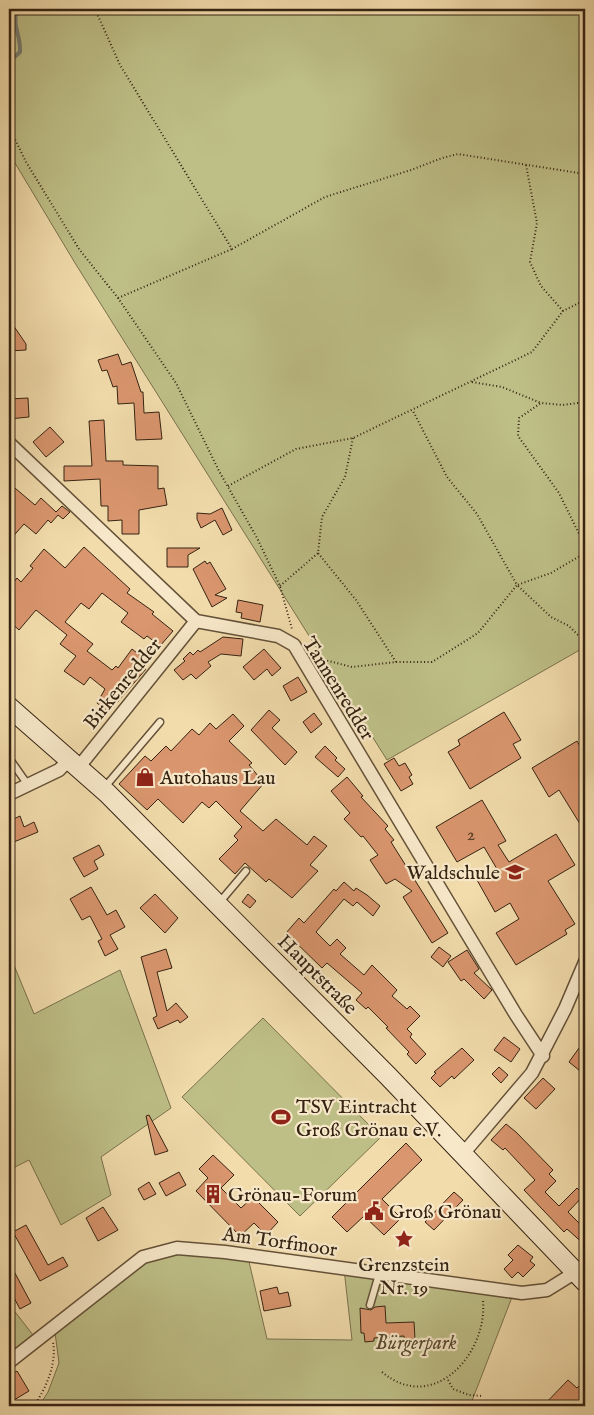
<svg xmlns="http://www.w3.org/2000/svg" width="594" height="1415" viewBox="0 0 594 1415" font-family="'IM FELL English',serif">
  <rect width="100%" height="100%" fill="#f2dcac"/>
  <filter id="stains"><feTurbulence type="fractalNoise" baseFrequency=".004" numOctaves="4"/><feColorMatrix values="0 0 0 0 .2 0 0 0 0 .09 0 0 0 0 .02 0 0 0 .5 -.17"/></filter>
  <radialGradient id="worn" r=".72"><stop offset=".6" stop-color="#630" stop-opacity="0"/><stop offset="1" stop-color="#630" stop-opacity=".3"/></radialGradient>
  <g fill="#bebf87" stroke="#7a714c">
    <polygon points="9,9 585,9 585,647 387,760 75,263 9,153"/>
    <polygon points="9,953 34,1014 120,970 171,1108 101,1157 111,1195 61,1225 29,1160 9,1170"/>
    <polygon points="263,1018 381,1137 300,1216 182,1097"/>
    <polygon points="159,1251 247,1253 267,1339 352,1340 344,1269 514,1292 470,1406 39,1406 48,1392 59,1363 54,1325"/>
    <polygon points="9,1304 33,1335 9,1355"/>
  </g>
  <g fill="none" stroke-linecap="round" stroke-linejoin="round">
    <path stroke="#767c74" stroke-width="4" d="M 9,62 L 20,52 C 21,34 12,29 17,9"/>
  </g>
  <g fill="#da966e" stroke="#352312">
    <polygon points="9,319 26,344 26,350 9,351"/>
    <polygon points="118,354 122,365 131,362 141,392 143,392 144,413 159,412 162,439 136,440 134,403 118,404 117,386 113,387 107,370 102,371 98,360"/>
    <polygon points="28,398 29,417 9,419 9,399"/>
    <polygon points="104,420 106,461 123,461 123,465 158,466 158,489 164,488 167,505 139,510 139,534 122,534 122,520 108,521 108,506 101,506 100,479 64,481 64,466 92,466 89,421"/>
    <polygon points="50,427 64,442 46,457 33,442"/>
    <polygon points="9,483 35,505 41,498 56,512 62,506 70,512 63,519 58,515 51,523 48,520 36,534 24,524 9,541"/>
    <polygon points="222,508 232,530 223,535 215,520 201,528 197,519 197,513 210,514"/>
    <polygon points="84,547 130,589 127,593 154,612 152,614 173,631 160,646 147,636 144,639 121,622 128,613 102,593 89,609 81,603 65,622 93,644 87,651 112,670 116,666 118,668 132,649 142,657 138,663 146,669 109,712 97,703 105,689 90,677 84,685 64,671 76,656 60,644 67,635 36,610 19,630 9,621 9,577 14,582 17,578 21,582 33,568 30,566 44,549 65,568"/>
    <polygon points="167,548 200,548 188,555 188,567 167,567"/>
    <polygon points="205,561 207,564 210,562 226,589 215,595 227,598 212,607 193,569"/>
    <polygon points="238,600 263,605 260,622 241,618 242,613 236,612"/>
    <polygon points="223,637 243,639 241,656 221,654 208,662 211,666 196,679 191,674 183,680 174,670 185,661 183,659 190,652 193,655 198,650 200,652"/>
    <polygon points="264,649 281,668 272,676 267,669 254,680 243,667"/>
    <polygon points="298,677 307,692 291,701 283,686"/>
    <polygon points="269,710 280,720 272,728 297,752 285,765 251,730"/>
    <polygon points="504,712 521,740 513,744 521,758 470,789 448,752 460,745 458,740"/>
    <polygon points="314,713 322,724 311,733 303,722"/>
    <polygon points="233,714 244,726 229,741 252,763 249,765 264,783 240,811 263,831 276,819 307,845 314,836 327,846 310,865 318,871 292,898 269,879 266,882 245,863 235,874 219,859 238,840 234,836 242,827 216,801 209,808 202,802 183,823 158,799 147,810 119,784 145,756 151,761 166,746 171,751 192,729 199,735 210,723 216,729"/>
    <polygon points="577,741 585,755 585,832 559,790 549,797 532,768"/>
    <polygon points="325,746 337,758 335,760 345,769 338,777 315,757"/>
    <polygon points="394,758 399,766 405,763 412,775 409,777 413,784 401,791 384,764"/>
    <polygon points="347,777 363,796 361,797 388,826 385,829 394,840 391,842 448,933 432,943 403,897 412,891 395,879 386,884 370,860 378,855 363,836 361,837 344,819 350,813 331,791"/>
    <polygon points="482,800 506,841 498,845 509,862 556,834 575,865 548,881 575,924 565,930 567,934 516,965 496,933 519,919 510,903 495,912 477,880 497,869 484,847 457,862 436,827"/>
    <polygon points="20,816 24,827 34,822 38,832 9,844 9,821"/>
    <polygon points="99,845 104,855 94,861 98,869 84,877 73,858"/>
    <polygon points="344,882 354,891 356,888 367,895 380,906 373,916 357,902 353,906 344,899 316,932 330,946 337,939 346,948 340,954 364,975 372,965 397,990 392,996 407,1009 410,1006 420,1016 407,1029 412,1034 410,1037 426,1054 416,1064 407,1054 409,1052 386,1028 388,1027 368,1007 366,1009 356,1000 362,993 327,963 322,968 286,933 299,918 304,923 334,889 336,891"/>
    <polygon points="91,887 107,915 116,910 125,927 110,935 118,949 105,956 98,941 102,939 90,916 82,920 70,899"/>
    <polygon points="155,894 178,918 165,933 140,908"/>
    <polygon points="248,894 256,901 250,908 242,902"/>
    <polygon points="439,947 451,956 443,967 431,957"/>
    <polygon points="166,949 172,968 157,972 167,1011 176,1003 188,1017 180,1023 178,1020 158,1029 153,1018 157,1016 141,957"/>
    <polygon points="467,950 479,969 474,973 492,990 484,999 464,979 461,981 448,962"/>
    <polygon points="504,1037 520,1049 511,1062 494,1050"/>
    <polygon points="462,1048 474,1060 454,1079 452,1076 440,1087 431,1078 436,1073 434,1072"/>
    <polygon points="579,1048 585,1053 585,1075 569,1062"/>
    <polygon points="499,1067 508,1075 501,1083 492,1074"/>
    <polygon points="543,1078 555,1089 536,1109 524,1098"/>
    <polygon points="149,1115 168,1151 155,1155 146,1116"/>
    <polygon points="506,1124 516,1132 553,1170 549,1174 556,1181 545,1192 559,1206 577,1188 584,1195 568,1212 585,1229 585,1245 567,1229 564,1232 524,1190 535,1180 505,1148 503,1150 491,1140"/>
    <polygon points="406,1143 422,1160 382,1199 401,1218 384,1235 364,1216 347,1232 332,1217"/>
    <polygon points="213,1155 234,1175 221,1188 241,1208 253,1197 278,1222 266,1235 254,1223 240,1236 196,1191 208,1178 199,1169"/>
    <polygon points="179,1172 186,1185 166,1196 159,1183"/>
    <polygon points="149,1182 156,1194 144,1200 138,1189"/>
    <polygon points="454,1192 463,1200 434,1230 425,1222"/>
    <polygon points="103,1207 118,1230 98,1241 86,1218"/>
    <polygon points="26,1225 48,1265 63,1257 68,1266 40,1281 13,1232"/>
    <polygon points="518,1245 533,1257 530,1261 535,1265 523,1277 518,1272 512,1278 504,1269 513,1260 508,1255"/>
    <polygon points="9,1262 31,1303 20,1309 13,1296 9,1298"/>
    <polygon points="277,1287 279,1294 288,1292 291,1306 264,1311 260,1291"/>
    <polygon points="385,1306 386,1323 414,1322 415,1339 404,1340 404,1336 374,1338 374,1341 365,1342 364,1333 361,1333 360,1308 371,1310 375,1307"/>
    <polygon points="17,1371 29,1391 9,1403 9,1376"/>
    <polygon points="568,1380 577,1388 585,1380 585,1406 543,1406"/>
  </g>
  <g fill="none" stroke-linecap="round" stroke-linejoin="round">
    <g stroke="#645138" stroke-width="9">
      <g id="service">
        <polyline points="9,758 28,785"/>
        <polyline points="104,788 160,722"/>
        <polyline points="219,903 246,871"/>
        <polyline points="370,1305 379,1274"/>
      </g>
    </g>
    <g stroke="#645138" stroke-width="15">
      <g id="minor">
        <polyline points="9,443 196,621 278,636 294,645 516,1015 543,1056"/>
        <polyline points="78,768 196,621"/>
        <polyline points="9,794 59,770 70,759"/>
        <polyline points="462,1155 532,1073 565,1009 585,962"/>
        <polyline points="9,1362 143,1257 177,1248 225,1252 522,1293 547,1290 576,1272"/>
      </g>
    </g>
    <g stroke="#352312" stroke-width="21">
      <polyline id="secondary" points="9,707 107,793 388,1076 585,1282"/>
    </g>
    <g stroke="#352312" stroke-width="2" stroke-dasharray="1 2.5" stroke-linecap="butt">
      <polyline points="95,9 120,65 232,249 325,197 411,170 442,158 458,154 585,174"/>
      <polyline points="9,127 26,162 79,249 118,298 176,383 219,471 257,538 280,586 292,629"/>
      <polyline points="526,165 537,223 530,262 541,286 563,311"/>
      <polyline points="118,298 232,249"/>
      <polyline points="472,382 502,387 541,403"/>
      <polyline points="585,402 563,405 541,403 519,418 518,436 559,493 585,546"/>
      <polyline points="353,438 345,477 322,517 318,553 356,600 396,662"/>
      <polyline points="228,486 296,449 353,438 532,352 563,311 585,300"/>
      <polyline points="585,553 551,573 517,585 551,617 569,626 585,642"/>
      <polyline points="280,586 318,553"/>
      <polyline points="317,658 352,667 396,662 432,662 478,633 517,585 477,514 447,477 413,411"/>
      <path d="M 382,1372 C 433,1415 488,1354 483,1300"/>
      <polyline points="448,1380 453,1389 469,1395 482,1396"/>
      <path d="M 34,1406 C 46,1388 57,1364 53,1342"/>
    </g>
    <use href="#service" stroke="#f7e8c9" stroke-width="6"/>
    <use href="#minor" stroke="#f7e8c9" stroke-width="12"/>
    <use href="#secondary" stroke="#f7e8c9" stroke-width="19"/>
  </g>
  <defs>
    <g id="shop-bare" transform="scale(1.5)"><path d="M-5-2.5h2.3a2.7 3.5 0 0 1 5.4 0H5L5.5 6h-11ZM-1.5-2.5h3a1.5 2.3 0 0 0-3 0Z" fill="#8f2418" stroke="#f7e8c9" stroke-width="2.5" paint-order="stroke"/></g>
    <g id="school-bare" transform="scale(1.5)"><path d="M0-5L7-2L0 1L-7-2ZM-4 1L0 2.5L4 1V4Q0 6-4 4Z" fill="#8f2418" stroke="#f7e8c9" stroke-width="2.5" paint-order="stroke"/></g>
    <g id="stadium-bare" transform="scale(1.5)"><path d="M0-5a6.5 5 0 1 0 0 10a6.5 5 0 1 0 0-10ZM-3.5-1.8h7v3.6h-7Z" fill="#8f2418" stroke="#f7e8c9" stroke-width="2.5" paint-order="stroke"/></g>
    <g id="building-bare" transform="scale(1.5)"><path d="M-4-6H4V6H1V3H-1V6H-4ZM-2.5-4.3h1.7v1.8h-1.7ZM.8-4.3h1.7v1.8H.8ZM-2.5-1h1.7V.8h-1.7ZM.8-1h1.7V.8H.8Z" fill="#8f2418" stroke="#f7e8c9" stroke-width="2.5" paint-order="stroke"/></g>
    <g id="civic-bare" transform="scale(1.5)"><path d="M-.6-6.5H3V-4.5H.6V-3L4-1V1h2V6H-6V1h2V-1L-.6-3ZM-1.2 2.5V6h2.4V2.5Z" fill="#8f2418" stroke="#f7e8c9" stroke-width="2.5" paint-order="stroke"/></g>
    <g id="sight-bare" transform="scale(1.5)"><path d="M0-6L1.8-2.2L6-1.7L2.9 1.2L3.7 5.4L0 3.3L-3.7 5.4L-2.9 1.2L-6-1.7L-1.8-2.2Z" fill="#8f2418" stroke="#f7e8c9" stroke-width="2.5" paint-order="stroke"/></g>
  </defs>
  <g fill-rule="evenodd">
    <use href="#shop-bare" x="145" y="777"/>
    <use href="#school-bare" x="515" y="872"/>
    <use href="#stadium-bare" x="281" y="1117"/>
    <use href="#building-bare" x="213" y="1194"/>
    <use href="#civic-bare" x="374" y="1211"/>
    <use href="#sight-bare" x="404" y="1239"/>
  </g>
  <g text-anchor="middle" stroke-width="4.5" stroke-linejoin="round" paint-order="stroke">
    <g font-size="18" fill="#5e4029">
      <text x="471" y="840">2</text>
    </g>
    <g font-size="20" fill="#352312" stroke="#f7e8c9">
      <text transform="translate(122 683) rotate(-51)" y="7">Birkenredder</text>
      <text transform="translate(339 688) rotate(58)" y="7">Tannenredder</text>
      <text transform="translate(318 974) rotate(45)" y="7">Hauptstraße</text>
      <text transform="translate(280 1241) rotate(8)" y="7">Am Torfmoor</text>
    </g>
    <g font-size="20" fill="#352312" stroke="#f7e8c9" text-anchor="start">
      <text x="160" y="784">Autohaus Lau</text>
      <text x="500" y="879" text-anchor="end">Waldschule</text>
      <text x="296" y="1113">TSV Eintracht<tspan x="296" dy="23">Groß Grönau e.V.</tspan></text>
      <text x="228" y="1201">Grönau-Forum</text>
      <text x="389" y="1218">Groß Grönau</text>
      <text x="404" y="1271" text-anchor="middle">Grenzstein<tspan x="404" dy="23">Nr. 19</tspan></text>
    </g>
    <g font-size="20" font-style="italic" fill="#574a2f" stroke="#f7e8c9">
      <text x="416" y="1349">Bürgerpark</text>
    </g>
  </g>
  <rect width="594" height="1415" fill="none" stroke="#f2dcac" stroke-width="30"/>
  <rect x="10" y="10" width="574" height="1395" fill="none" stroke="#352312" stroke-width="2.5"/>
  <rect x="15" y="15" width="564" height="1385" fill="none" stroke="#352312"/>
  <rect width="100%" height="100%" filter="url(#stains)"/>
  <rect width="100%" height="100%" fill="url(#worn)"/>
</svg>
